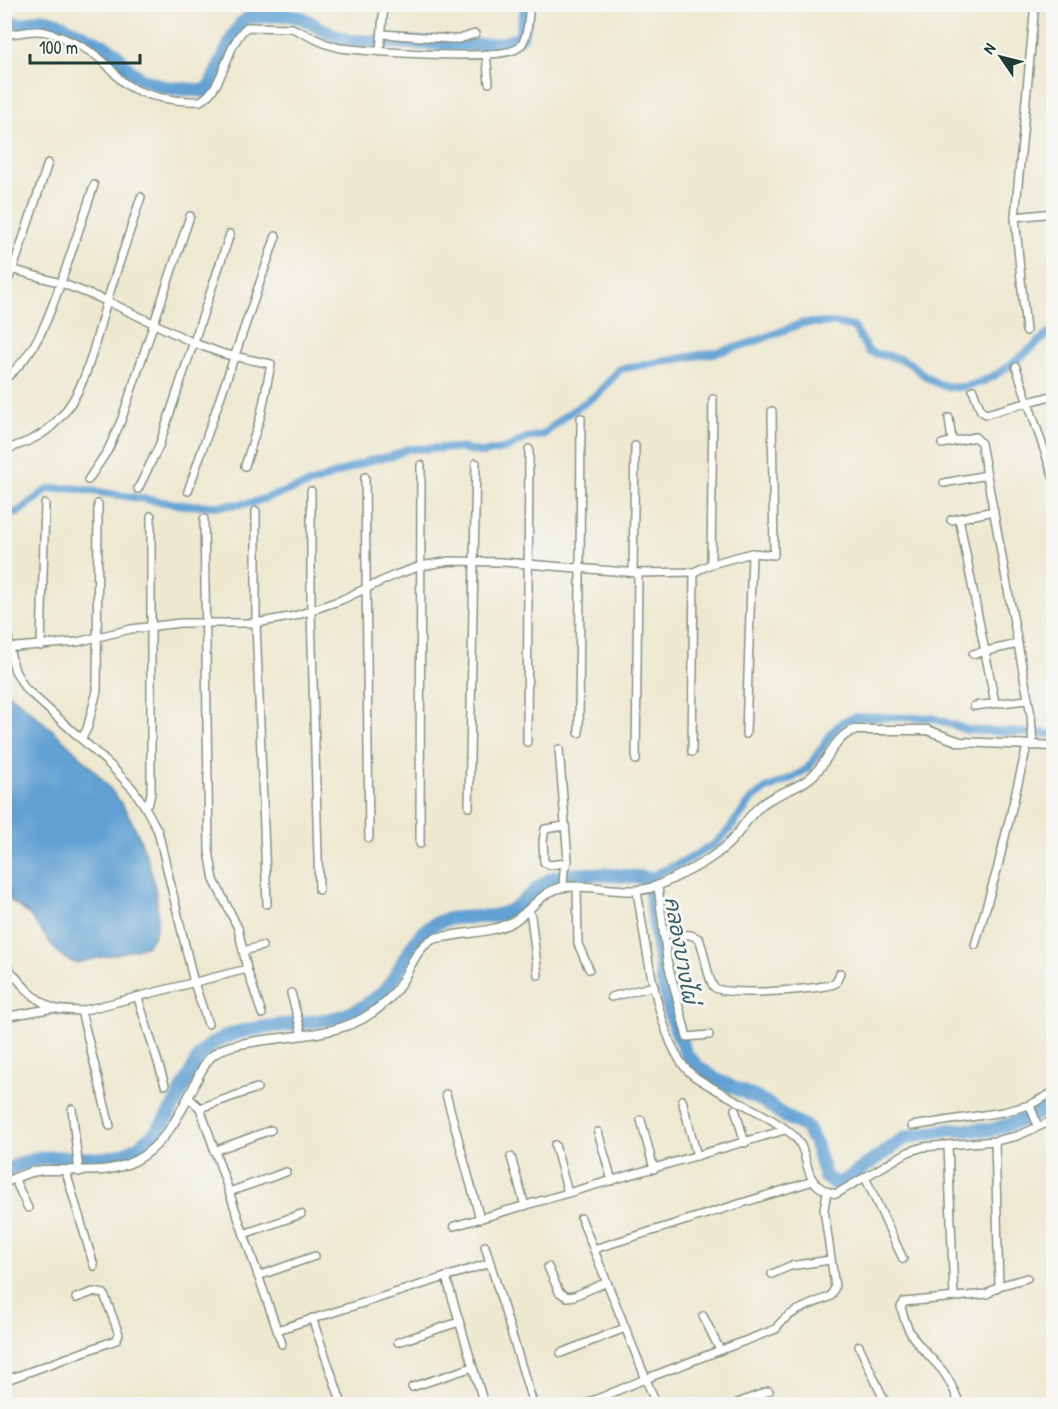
<svg xmlns="http://www.w3.org/2000/svg" width="1058" height="1409" viewBox="0 0 1058 1409" font-family="'Patrick Hand','Playpen Sans Thai',sans-serif">
  <rect width="100%" height="100%" fill="#f6f6f2"/>
  <filter id="ink" filterUnits="userSpaceOnUse"><feTurbulence type="fractalNoise" baseFrequency=".0167" numOctaves="2"/><feDisplacementMap in="SourceGraphic" scale="12" xChannelSelector="R" yChannelSelector="G"/><feConvolveMatrix kernelMatrix="1 2 1 2 8 2 1 2 1" color-interpolation-filters="sRGB"/></filter>
  <filter id="wash" filterUnits="userSpaceOnUse"><feTurbulence type="fractalNoise" baseFrequency=".008" numOctaves="4" result="noise"/><feDisplacementMap in="SourceGraphic" scale="24" xChannelSelector="R" yChannelSelector="G"/><feGaussianBlur stdDeviation="1.35" result="paint"/><feColorMatrix in="noise" values="0 0 0 0 0 0 0 0 0 0 0 0 0 0 0 0 0 1.4 0 .05"/><feComposite in="paint" operator="in"/></filter>
  <g filter="url(#wash)">
    <rect width="100%" height="100%" fill="#eee8d0"/>
    <path fill="#61a0d3" stroke="#406e84" stroke-width="1.5" d="M 4,689 C 43,721 97,766 124,808 C 140,833 154,873 157,902 C 158,916 159,935 147,945 C 140,950 88,960 76,963 C 56,959 44,932 31,917 C 24,909 13,903 5,896 Z"/>
    <g fill="none" stroke-linecap="round" stroke-linejoin="round">
      <g stroke="#61a0d3" stroke-width="8">
        <path d="M 4,512 L 17,513 L 48,489 L 72,488 L 184,505 L 219,506 L 251,503 L 315,482 L 371,460 L 393,456 L 407,449 L 459,448 L 483,453 L 507,448 L 526,438 L 543,435 L 565,416 L 598,394 L 620,369 L 718,352 L 748,344 L 803,323 L 835,323 L 854,327 L 869,352 C 880,355 894,356 905,361 C 917,367 924,378 939,384 C 980,400 1025,353 1054,329"/>
        <polyline points="647,878 687,860 716,843 728,831 752,799 766,789 794,777 808,768 833,731 842,722 856,717 933,718 967,730 1054,734"/>
      </g>
      <g stroke="#61a0d3" stroke-width="14">
        <polyline points="4,21 23,25 42,19 55,22 105,46 116,54 129,70 139,78 163,87 205,91 209,88 234,35 242,23 250,17 288,15 302,18 332,35 350,41 482,45 505,43 521,37 527,9"/>
        <path d="M 4,1171 C 17,1165 29,1160 43,1158 C 71,1154 99,1165 128,1152 C 159,1139 175,1105 189,1076 C 194,1066 199,1054 209,1046 C 239,1021 307,1028 345,1015 C 361,1010 382,996 392,981 C 402,965 410,945 424,932 C 448,909 474,922 501,914 C 520,909 532,890 549,880 C 569,869 623,876 647,878 L 652,899 L 663,982 L 670,1014 L 686,1054 L 697,1066 L 715,1079 L 765,1102 L 786,1117 L 806,1127 L 815,1143 L 825,1177 L 836,1184 L 847,1179 L 905,1138 L 947,1130 L 992,1130 L 1030,1117 L 1054,1105"/>
      </g>
    </g>
  </g>
  <g filter="url(#ink)">
    <g fill="none" stroke-linecap="round" stroke-linejoin="round">
      <g stroke="#869282" stroke-width="10">
        <g id="minor">
          <path d="M 4,34 C 19,35 32,28 46,32 C 67,38 92,50 107,65 C 114,72 119,80 127,85 C 146,97 177,102 200,101 C 225,89 225,45 247,27 L 292,28 L 326,44 L 340,48 C 369,51 499,62 518,48 C 529,40 528,17 530,4"/>
          <polyline points="382,34 451,39 459,39 475,34"/>
          <polyline points="380,51 384,4"/>
          <polyline points="486,54 489,83"/>
          <polyline points="1015,217 1054,213"/>
          <polyline points="4,267 61,283 107,301 194,343 224,354 271,364 261,415 245,466"/>
          <polyline points="4,288 13,269 48,163"/>
          <polyline points="1026,331 1015,217 1035,4"/>
          <polyline points="1016,367 1054,479"/>
          <path d="M 4,380 C 40,351 51,310 66,268 C 75,241 85,213 94,185"/>
          <polyline points="973,390 981,411 986,414 1054,395"/>
          <polyline points="949,418 952,442"/>
          <polyline points="942,444 975,437 981,443 1031,715 1033,746"/>
          <path d="M 4,450 C 23,444 42,437 56,422 C 88,390 94,343 107,301 C 118,266 130,231 141,197"/>
          <polyline points="365,477 369,838"/>
          <polyline points="88,480 108,450 121,421 190,216"/>
          <polyline points="944,483 987,475"/>
          <polyline points="138,489 159,446 230,234"/>
          <polyline points="188,491 276,236"/>
          <polyline points="311,491 311,611 319,890"/>
          <polyline points="256,511 256,623 267,904"/>
          <polyline points="959,518 995,703"/>
          <polyline points="204,519 209,851 214,880 238,928 247,969 262,1014"/>
          <polyline points="951,520 994,511"/>
          <polyline points="711,564 713,399"/>
          <polyline points="633,572 635,446"/>
          <polyline points="4,584 9,648 15,671 25,688 110,765 133,789 144,805 158,831 194,983 208,1024"/>
          <polyline points="41,646 45,504"/>
          <polyline points="4,648 77,642 131,629 180,623 256,623 295,616 341,600 395,575 421,566 450,561 503,562 638,573 694,572 711,564 752,553 774,555 772,411"/>
          <polyline points="973,654 1018,644"/>
          <polyline points="974,706 1027,700"/>
          <polyline points="579,733 581,418"/>
          <polyline points="746,734 752,553"/>
          <polyline points="81,739 87,729 97,691 98,504"/>
          <polyline points="527,742 529,449"/>
          <polyline points="559,749 568,860 564,870 563,887"/>
          <polyline points="692,752 694,572"/>
          <polyline points="636,760 638,573"/>
          <polyline points="144,805 149,802 151,793 151,516"/>
          <polyline points="469,807 476,463"/>
          <polyline points="565,826 545,829 543,841 544,862 549,865 566,863"/>
          <polyline points="420,844 421,465"/>
          <polyline points="658,886 667,960 687,1037 709,1035"/>
          <polyline points="577,887 578,944 589,969"/>
          <path d="M 637,891 C 644,934 658,1052 694,1076 C 725,1098 763,1110 793,1135 C 814,1154 797,1185 836,1194 L 908,1152 L 923,1147 L 995,1141 L 1017,1136 L 1054,1120"/>
          <polyline points="527,911 531,916 538,975"/>
          <path d="M 663,934 L 691,935 L 699,939 C 705,951 707,979 714,987 C 722,997 822,990 836,983 L 840,973"/>
          <polyline points="975,945 997,870 1027,746"/>
          <polyline points="243,951 262,946"/>
          <path d="M 4,963 C 18,980 32,999 53,1008 C 61,1011 73,1010 81,1011 L 247,969"/>
          <polyline points="291,993 302,1034"/>
          <polyline points="611,997 654,986"/>
          <polyline points="138,998 165,1085"/>
          <polyline points="81,1011 110,1126"/>
          <polyline points="4,1017 54,1008"/>
          <polyline points="446,1094 480,1219"/>
          <polyline points="188,1097 200,1108 282,1344"/>
          <polyline points="682,1100 697,1156"/>
          <polyline points="1030,1105 1054,1092"/>
          <polyline points="200,1108 257,1088"/>
          <polyline points="72,1109 79,1172"/>
          <polyline points="735,1109 745,1143"/>
          <polyline points="641,1120 654,1169"/>
          <polyline points="912,1126 1003,1112 1030,1105 1038,1127"/>
          <polyline points="598,1132 612,1181"/>
          <polyline points="995,1141 999,1286"/>
          <polyline points="555,1145 568,1193"/>
          <polyline points="948,1145 954,1297"/>
          <polyline points="214,1151 271,1130"/>
          <polyline points="511,1157 525,1206"/>
          <polyline points="66,1172 94,1266"/>
          <polyline points="865,1177 903,1259"/>
          <polyline points="14,1178 28,1208"/>
          <polyline points="229,1192 286,1172"/>
          <polyline points="581,1218 656,1404"/>
          <polyline points="454,1226 785,1130"/>
          <polyline points="244,1234 301,1214"/>
          <polyline points="485,1246 533,1404"/>
          <polyline points="594,1249 813,1181"/>
          <polyline points="548,1267 559,1292 567,1297 574,1296 607,1282"/>
          <polyline points="772,1274 790,1266 830,1260"/>
          <polyline points="258,1276 315,1256"/>
          <polyline points="446,1277 484,1404"/>
          <polyline points="703,1316 720,1350"/>
          <polyline points="312,1318 342,1404"/>
          <polyline points="277,1330 490,1263"/>
          <polyline points="398,1342 459,1322"/>
          <polyline points="859,1346 886,1404"/>
          <polyline points="561,1353 625,1328"/>
          <polyline points="4,1381 116,1340 119,1334 104,1294 93,1292 76,1298"/>
          <polyline points="412,1387 473,1367"/>
          <path d="M 585,1404 L 645,1379 L 776,1329 C 784,1312 816,1303 831,1296 L 835,1287 L 824,1209 L 827,1192"/>
          <polyline points="735,1404 769,1391"/>
          <path d="M 960,1404 C 955,1393 950,1380 942,1370 C 921,1346 909,1341 901,1307 L 904,1302 L 987,1294 L 999,1286 L 1027,1278"/>
        </g>
      </g>
      <g stroke="#869282" stroke-width="11">
        <path id="tertiary" d="M 4,1183 C 16,1177 29,1171 43,1170 C 78,1169 112,1177 143,1156 C 166,1140 180,1114 192,1090 C 198,1078 203,1063 213,1055 C 225,1045 242,1044 257,1041 C 291,1036 332,1035 362,1019 C 374,1012 386,1003 394,993 C 408,977 413,949 433,939 C 438,937 444,937 449,936 C 469,932 496,932 514,921 C 531,911 542,890 564,887 C 596,883 631,899 661,884 C 685,873 713,860 731,841 C 741,831 747,818 757,809 C 771,794 794,791 810,778 C 828,764 832,738 854,730 L 927,730 L 960,742 L 1054,746"/>
      </g>
      <use href="#minor" stroke="#fff" stroke-width="7"/>
      <use href="#tertiary" stroke="#fff" stroke-width="8"/>
    </g>
  </g>
  <g text-anchor="middle" stroke-width="6" stroke-linejoin="round" paint-order="stroke">
    <g font-size="21" font-style="italic" fill="#335b64" stroke="#f6f6f2">
      <text transform="translate(681 950) rotate(80)" y="7">คลองบางไผ่</text>
    </g>
  </g>
  <rect width="1058" height="1409" fill="none" stroke="#f6f6f2" stroke-width="24"/>
  <g transform="translate(1001 57) rotate(305)" stroke="#f6f6f2" stroke-width="4.5" paint-order="stroke">
  <path d="M0-4.5L10 22L0 15L-10 22Z" fill="#1f3d34"/>
  <text y="-9" font-size="16" font-weight="bold" text-anchor="middle" fill="#1f3d34">N</text>
  </g>
  <path d="M30 54v9h110v-9" fill="none" stroke="#1f3d34" stroke-width="3"/>
  <text x="39" y="54" font-size="18" fill="#1f3d34" stroke="#f6f6f2" stroke-width="4.5" paint-order="stroke">100 m</text>
</svg>
